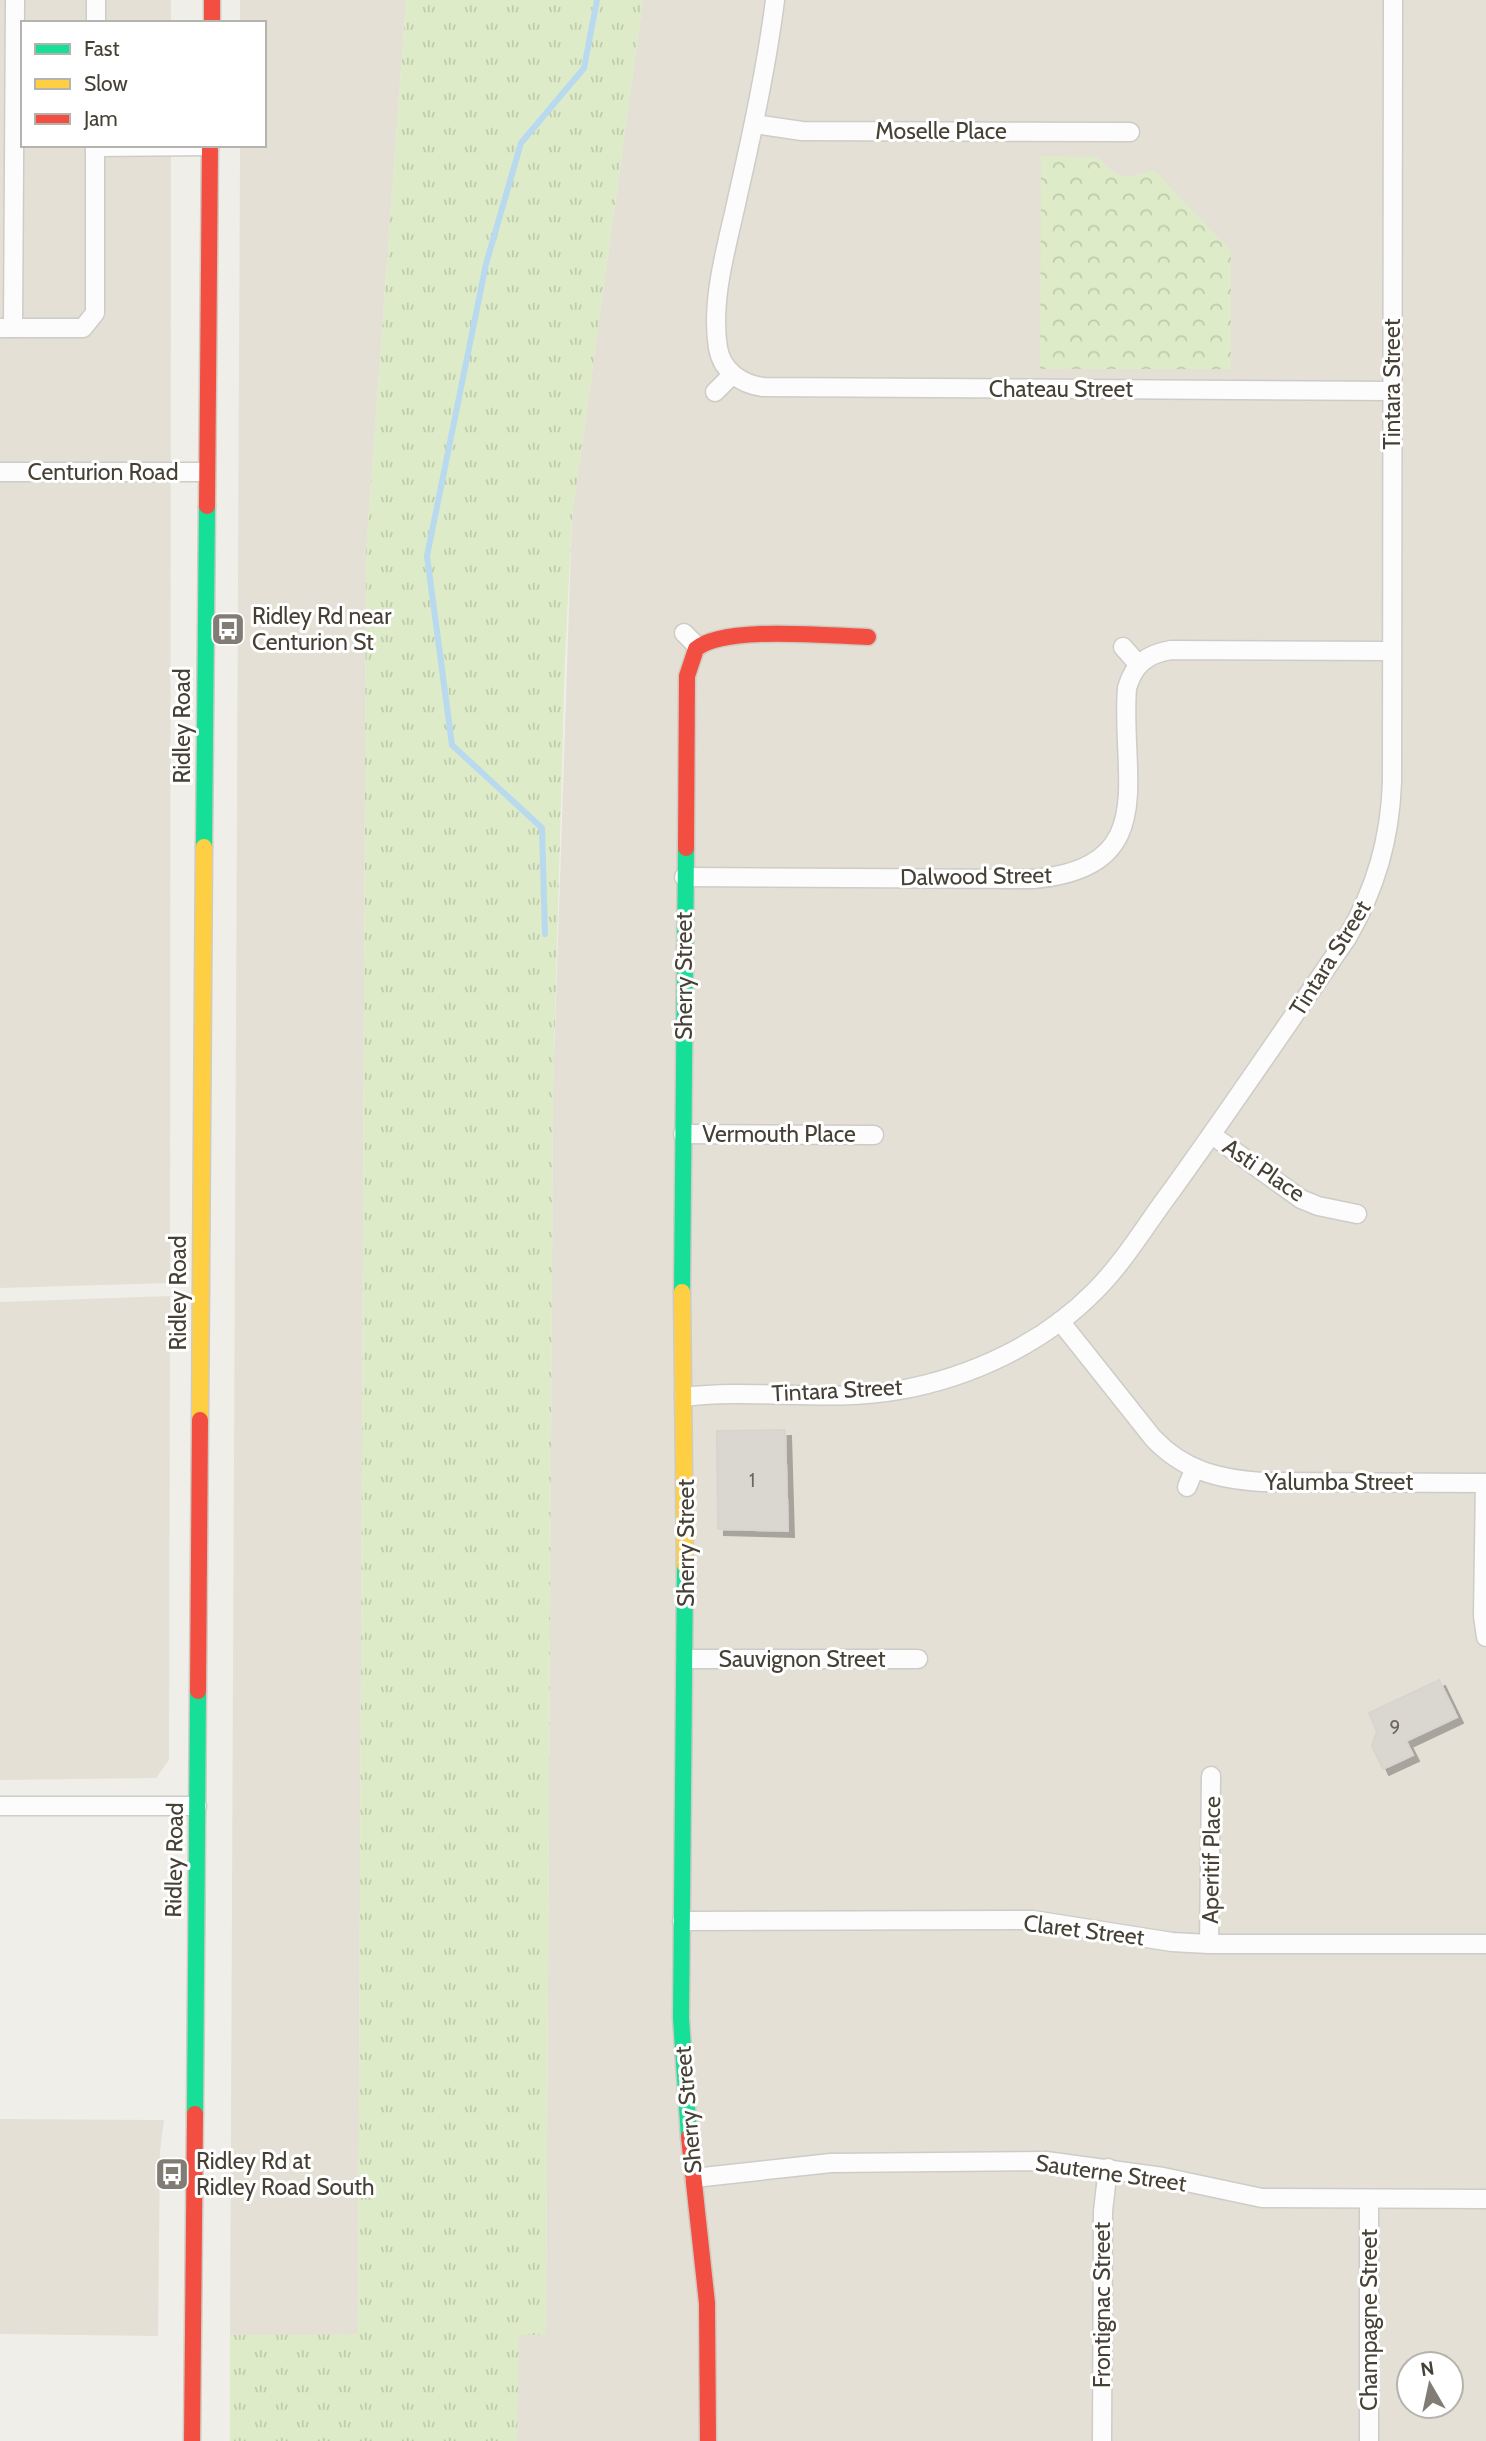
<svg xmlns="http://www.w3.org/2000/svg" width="1486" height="2441" viewBox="0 0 1486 2441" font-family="Cabin,sans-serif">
  <defs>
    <pattern id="grass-tufts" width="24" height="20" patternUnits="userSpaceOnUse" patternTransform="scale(1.75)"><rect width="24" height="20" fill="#ddebc9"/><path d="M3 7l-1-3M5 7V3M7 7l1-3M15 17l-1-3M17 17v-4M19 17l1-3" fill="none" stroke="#bfcbad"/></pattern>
    <pattern id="forest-crowns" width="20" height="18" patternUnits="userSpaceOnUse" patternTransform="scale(1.75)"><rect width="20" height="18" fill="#ddebc9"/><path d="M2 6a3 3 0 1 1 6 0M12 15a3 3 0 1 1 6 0" fill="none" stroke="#bfcbad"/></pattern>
    <filter id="shadow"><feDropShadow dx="6" dy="6" stdDeviation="0" flood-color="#0004"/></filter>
  </defs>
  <rect width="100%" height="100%" fill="#f0eee9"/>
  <g fill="#e4e0d6" fill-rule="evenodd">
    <polygon points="0,0 171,0 171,23 23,23 23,145 171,145 170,1283 0,1288"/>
    <polygon points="240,0 406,0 366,551 358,2335 230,2335 240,145 264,145 264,23 240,23"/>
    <path d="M 643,0 L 1486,0 L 1486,2441 L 517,2441 L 518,2335 L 546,2334 L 553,1090 L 572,518 ZM 1041,157 L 1097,157 L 1112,173 L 1129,178 ZM 1409,2364 L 1451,2364 L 1451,2406 L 1409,2406 Z"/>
    <polygon points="170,1296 169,1760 156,1778 0,1780 0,1302"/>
    <polygon points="0,2119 164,2120 160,2151 158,2336 0,2334"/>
  </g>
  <polygon fill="url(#grass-tufts)" points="406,0 643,0 572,518 565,658 553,1090 546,2335 519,2335 517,2441 230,2441 230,2335 358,2334 366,551"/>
  <path fill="url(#forest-crowns)" d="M 1041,156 L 1097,157 C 1118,180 1125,179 1154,170 L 1231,251 L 1231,369 L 1040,369 Z"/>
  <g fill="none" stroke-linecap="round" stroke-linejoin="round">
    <polyline stroke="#b9d9ef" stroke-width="6" points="545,934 542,828 452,745 427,556 486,264 521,143 584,68 597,0"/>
  </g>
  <g fill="#dad7d1" stroke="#d8d5cf" stroke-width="2" filter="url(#shadow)">
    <polygon points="785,1430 788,1531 718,1529 717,1431"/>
    <polygon points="1439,1680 1457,1717 1406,1741 1413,1755 1383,1769 1372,1746 1377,1731 1369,1713"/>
  </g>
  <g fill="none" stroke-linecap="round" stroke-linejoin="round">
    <g stroke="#ceccc7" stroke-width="21">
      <g id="street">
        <path d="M 775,0 C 767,65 753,130 738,195 C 728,243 710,298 718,348 C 722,371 741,384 763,387 L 1392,391"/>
        <polyline points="96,23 96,0"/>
        <polyline points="754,124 802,131 1130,132"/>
        <polyline points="95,147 210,146"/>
        <polyline points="0,328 83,328 95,313 95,145"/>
        <polyline points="13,328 15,0"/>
        <polyline points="715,392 732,375"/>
        <polyline points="0,472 206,472"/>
        <polyline points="684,633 698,647"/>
        <polyline points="1123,647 1138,664"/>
        <path d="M 684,877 L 1034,879 C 1162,867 1120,778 1127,688 C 1134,664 1147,654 1171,650 L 1392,651"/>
        <polyline points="683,1134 874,1135"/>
        <polyline points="1212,1135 1301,1199 1318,1206 1357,1214"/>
        <path d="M 1060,1321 L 1153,1438 C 1184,1471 1219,1479 1262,1482 L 1486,1483"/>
        <path d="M 684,1397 C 755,1388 829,1403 900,1390 C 972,1377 1044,1343 1095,1291 C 1125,1261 1147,1223 1172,1190 C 1232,1107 1289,1022 1347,938 C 1376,888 1390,839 1392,782 L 1393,0"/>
        <polyline points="1485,1483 1483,1616 1486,1637"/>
        <polyline points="1187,1487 1194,1470"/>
        <polyline points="685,1659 918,1659"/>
        <polyline points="0,1806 197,1806"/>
        <polyline points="682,1921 1033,1920 1172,1942 1209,1944 1486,1944"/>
        <polyline points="1209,1944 1211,1776"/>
        <polyline points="694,2178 831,2163 1046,2161 1163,2177 1262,2198 1486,2199"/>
        <polyline points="1102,2441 1103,2211 1108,2168"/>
        <polyline points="1369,2441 1369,2200"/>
      </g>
    </g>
    <g stroke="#d0cbc0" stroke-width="19">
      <g id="fast">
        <polyline points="204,847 207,506"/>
        <polyline points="682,1292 686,848"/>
        <polyline points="685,1565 681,2018 689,2137"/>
        <polyline points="195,2114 198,1691"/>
      </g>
    </g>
    <g stroke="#d0cbc0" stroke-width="19">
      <g id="slow">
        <polyline points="682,1292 685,1565"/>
        <polyline points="200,1420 204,847"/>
      </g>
    </g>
    <g stroke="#d0cbc0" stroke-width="19">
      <g id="jam">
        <polyline points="212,0 212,23"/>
        <polyline points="207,506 210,145"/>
        <path d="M 686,848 L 687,676 L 696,649 C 723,625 830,636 868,637"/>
        <polyline points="198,1691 200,1420"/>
        <polyline points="689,2137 707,2303 708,2441"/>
        <polyline points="192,2441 195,2114"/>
      </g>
    </g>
    <use href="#street" stroke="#fdfcfc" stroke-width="18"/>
    <use href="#fast" stroke="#16e098" stroke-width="16"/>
    <use href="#slow" stroke="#ffcf43" stroke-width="16"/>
    <use href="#jam" stroke="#f24e42" stroke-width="16"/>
  </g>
  <defs>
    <g id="bus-square" transform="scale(1.75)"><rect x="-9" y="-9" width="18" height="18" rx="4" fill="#827d74" stroke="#fff"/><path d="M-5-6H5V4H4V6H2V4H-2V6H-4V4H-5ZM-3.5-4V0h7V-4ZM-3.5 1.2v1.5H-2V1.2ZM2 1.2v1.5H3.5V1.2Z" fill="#fff"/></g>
  </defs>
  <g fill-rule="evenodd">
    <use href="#bus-square" x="228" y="629"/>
    <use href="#bus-square" x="172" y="2174"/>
  </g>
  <g text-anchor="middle" stroke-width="6" stroke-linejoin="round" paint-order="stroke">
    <g font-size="19" fill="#6c665d">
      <text x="752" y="1487">1</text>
      <text x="1395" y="1734">9</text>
    </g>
    <g font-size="23" fill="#464035" stroke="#fff">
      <text x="941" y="139">Moselle Place</text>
      <text transform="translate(1392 384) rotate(-90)" y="8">Tintara Street</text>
      <text x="1061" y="397">Chateau Street</text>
      <text x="103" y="480">Centurion Road</text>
      <text transform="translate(182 726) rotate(-90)" y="8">Ridley Road</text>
      <text transform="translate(976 876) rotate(-1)" y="8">Dalwood Street</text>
      <text transform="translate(1330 958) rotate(-58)" y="8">Tintara Street</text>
      <text transform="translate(684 976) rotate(-90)" y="8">Sherry Street</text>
      <text x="779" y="1142">Vermouth Place</text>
      <text transform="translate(1264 1170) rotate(34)" y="8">Asti Place</text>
      <text transform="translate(178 1293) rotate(-90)" y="8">Ridley Road</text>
      <text transform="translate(837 1390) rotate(-3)" y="8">Tintara Street</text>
      <text x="1339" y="1490">Yalumba Street</text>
      <text transform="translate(686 1543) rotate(-90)" y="8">Sherry Street</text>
      <text x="802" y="1667">Sauvignon Street</text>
      <text transform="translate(174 1860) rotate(-89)" y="8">Ridley Road</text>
      <text transform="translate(1211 1860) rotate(-89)" y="8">Aperitif Place</text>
      <text transform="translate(1084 1930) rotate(7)" y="8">Claret Street</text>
      <text transform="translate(688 2110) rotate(-95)" y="8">Sherry Street</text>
      <text transform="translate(1111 2173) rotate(8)" y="8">Sauterne Street</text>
      <text transform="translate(1102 2305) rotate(-90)" y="8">Frontignac Street</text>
      <text transform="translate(1369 2320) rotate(-90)" y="8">Champagne Street</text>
    </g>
    <g font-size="23" fill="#464035" stroke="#fff" text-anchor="start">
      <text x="252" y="624">Ridley Rd near<tspan x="252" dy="26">Centurion St</tspan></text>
      <text x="196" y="2169">Ridley Rd at<tspan x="196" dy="26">Ridley Road South</tspan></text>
    </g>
  </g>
  <rect x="21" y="21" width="245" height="126" fill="#ffffff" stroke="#b5b3ae" stroke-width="2"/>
  <rect x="35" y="44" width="35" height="10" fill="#16e098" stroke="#b5b3ae" stroke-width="2"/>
  <text x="84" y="56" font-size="21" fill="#464035">Fast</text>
  <rect x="35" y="79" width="35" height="10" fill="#ffcf43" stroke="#b5b3ae" stroke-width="2"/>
  <text x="84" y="91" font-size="21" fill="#464035">Slow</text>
  <rect x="35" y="114" width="35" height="10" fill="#f24e42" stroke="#b5b3ae" stroke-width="2"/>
  <text x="84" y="126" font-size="21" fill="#464035">Jam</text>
  <g transform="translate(1430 2385) rotate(351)"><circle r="33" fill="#ffffff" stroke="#b5b3ae" stroke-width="2"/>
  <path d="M0-5L12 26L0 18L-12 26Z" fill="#827d74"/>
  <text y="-10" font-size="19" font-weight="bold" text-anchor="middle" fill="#464035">N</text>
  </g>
</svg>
